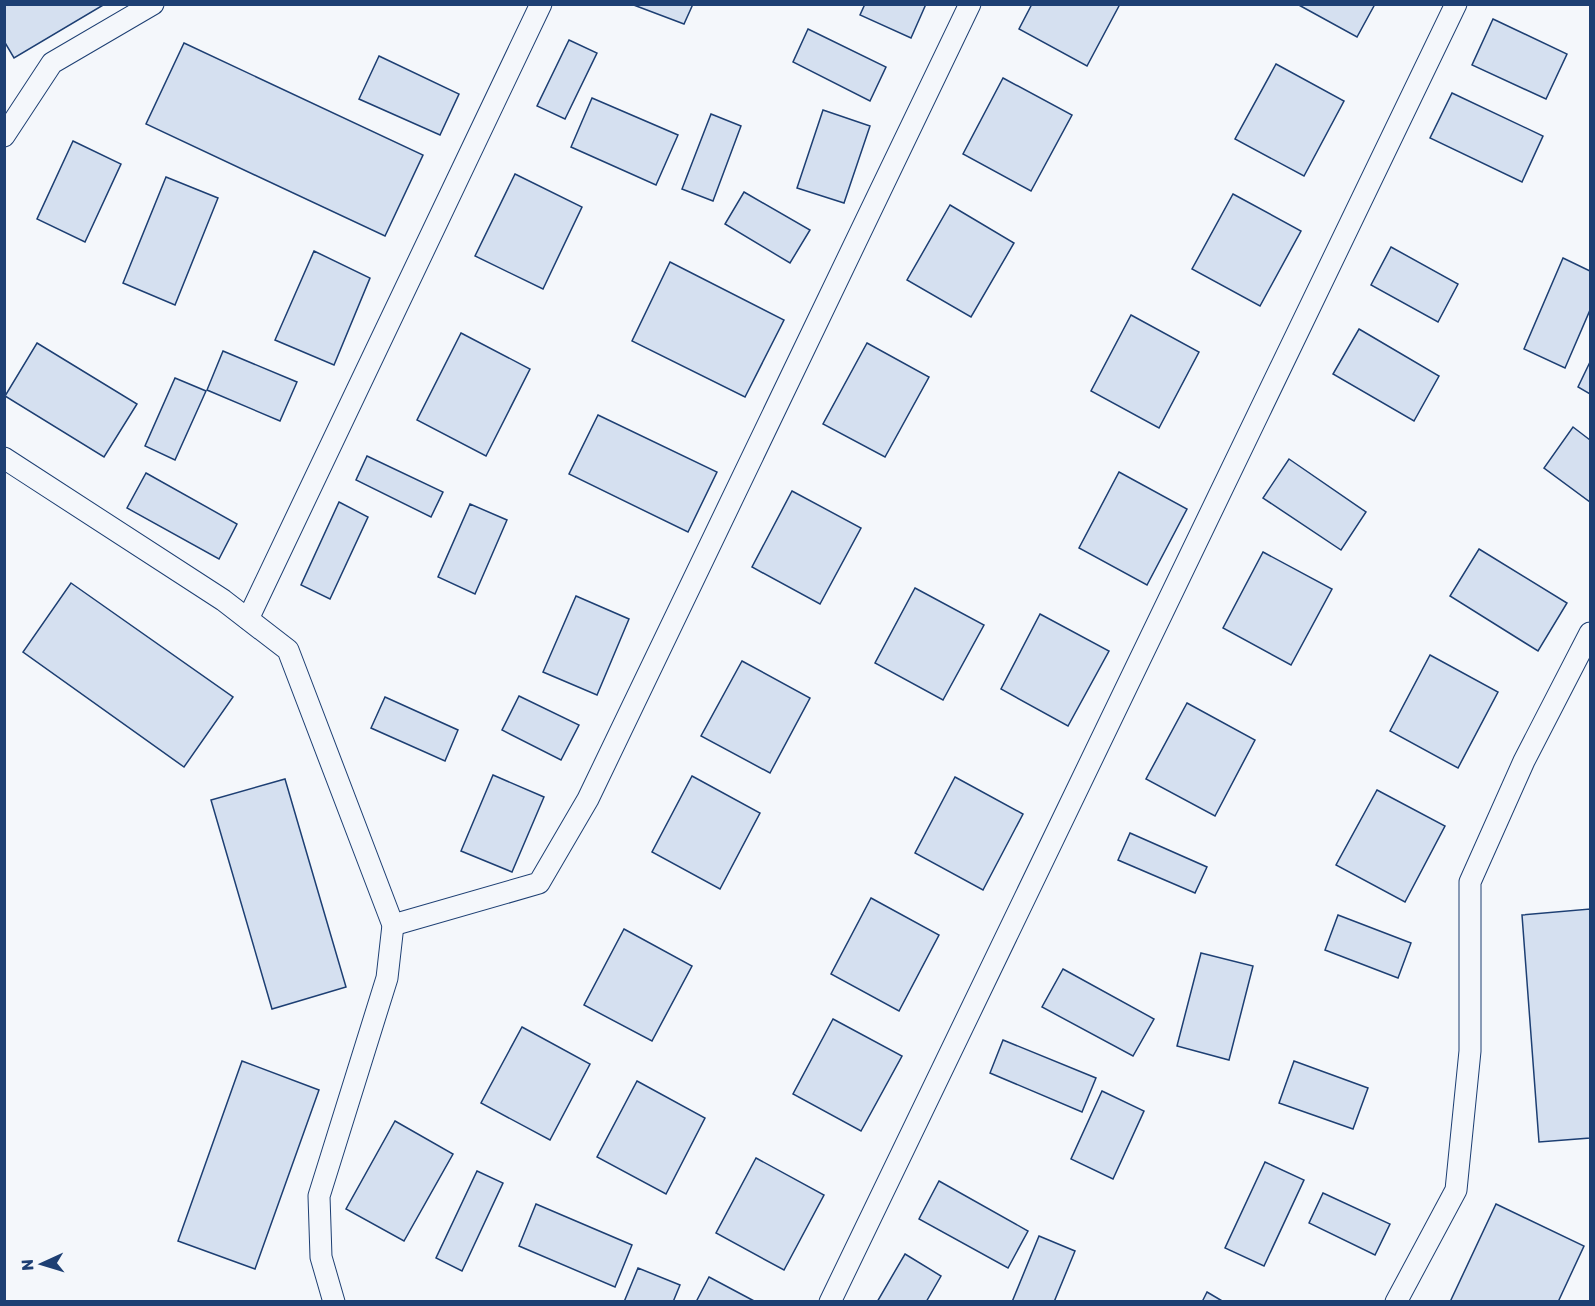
<svg xmlns="http://www.w3.org/2000/svg" width="1595" height="1306" viewBox="0 0 1595 1306" font-family="Rubik,sans-serif">
  <rect width="100%" height="100%" fill="#f4f7fb"/>
  <g fill="#d5e0f0" stroke="#1d3f73" stroke-width="1.5">
    <polygon points="4,4 105,4 14,58 4,41"/>
    <polygon points="631,4 693,4 684,24"/>
    <polygon points="865,4 926,4 911,38 860,15"/>
    <polygon points="1032,4 1120,4 1087,66 1019,29"/>
    <polygon points="1297,4 1375,4 1357,37"/>
    <polygon points="1493,19 1567,54 1546,99 1472,65"/>
    <polygon points="808,29 886,67 870,101 793,62"/>
    <polygon points="569,40 597,53 565,119 537,106"/>
    <polygon points="184,43 423,155 385,236 146,124"/>
    <polygon points="379,56 459,94 440,135 359,99"/>
    <polygon points="1276,64 1344,101 1304,176 1235,139"/>
    <polygon points="1003,78 1072,115 1031,191 963,154"/>
    <polygon points="1452,93 1543,136 1522,182 1430,138"/>
    <polygon points="592,98 678,135 656,185 571,147"/>
    <polygon points="823,110 870,126 844,203 797,188"/>
    <polygon points="711,114 741,126 713,201 682,189"/>
    <polygon points="73,141 121,164 85,242 37,219"/>
    <polygon points="515,174 582,207 543,289 475,256"/>
    <polygon points="166,177 218,198 175,305 123,283"/>
    <polygon points="744,192 810,230 790,263 725,224"/>
    <polygon points="1233,194 1301,231 1260,306 1192,269"/>
    <polygon points="950,205 1014,243 971,317 907,280"/>
    <polygon points="1391,247 1458,284 1438,322 1371,285"/>
    <polygon points="314,251 370,278 334,365 275,340"/>
    <polygon points="1563,258 1590,271 1590,310 1565,368 1524,349"/>
    <polygon points="670,262 784,320 745,397 632,341"/>
    <polygon points="1131,315 1199,352 1159,428 1091,391"/>
    <polygon points="1359,329 1439,376 1414,421 1333,374"/>
    <polygon points="461,333 530,369 486,456 417,420"/>
    <polygon points="37,343 137,404 104,457 5,396"/>
    <polygon points="867,343 929,377 885,457 823,424"/>
    <polygon points="223,351 297,382 280,421 207,390"/>
    <polygon points="1590,362 1590,394 1578,387"/>
    <polygon points="175,378 206,391 175,460 145,446"/>
    <polygon points="598,415 717,472 688,532 569,474"/>
    <polygon points="1573,427 1590,440 1590,502 1544,468"/>
    <polygon points="367,456 443,492 431,517 356,480"/>
    <polygon points="1289,459 1366,512 1341,550 1263,498"/>
    <polygon points="1119,472 1187,509 1147,585 1079,548"/>
    <polygon points="146,473 237,524 219,559 127,508"/>
    <polygon points="792,491 861,528 820,604 752,567"/>
    <polygon points="339,502 368,517 330,599 301,585"/>
    <polygon points="470,504 507,520 475,594 438,577"/>
    <polygon points="1479,549 1567,603 1538,651 1450,596"/>
    <polygon points="1263,552 1332,589 1291,665 1223,628"/>
    <polygon points="71,583 233,697 184,767 23,652"/>
    <polygon points="915,588 984,625 943,700 875,663"/>
    <polygon points="576,596 629,619 597,695 543,672"/>
    <polygon points="1040,614 1109,651 1068,726 1001,689"/>
    <polygon points="1430,655 1498,692 1458,768 1390,731"/>
    <polygon points="742,661 810,698 770,773 701,736"/>
    <polygon points="519,696 579,725 561,760 502,730"/>
    <polygon points="385,697 458,730 445,761 371,728"/>
    <polygon points="1187,703 1255,740 1215,816 1146,779"/>
    <polygon points="493,775 544,797 512,872 461,851"/>
    <polygon points="692,776 760,813 720,889 652,852"/>
    <polygon points="955,777 1023,814 983,890 915,853"/>
    <polygon points="285,779 346,987 272,1009 211,800"/>
    <polygon points="1377,790 1445,826 1405,902 1336,865"/>
    <polygon points="1130,833 1207,867 1195,893 1118,860"/>
    <polygon points="871,898 939,935 899,1011 831,974"/>
    <polygon points="1590,909 1590,1138 1539,1142 1522,915"/>
    <polygon points="1338,915 1411,943 1398,978 1325,950"/>
    <polygon points="624,929 692,966 652,1041 584,1005"/>
    <polygon points="1201,953 1253,966 1229,1060 1177,1046"/>
    <polygon points="1063,969 1154,1019 1133,1056 1042,1007"/>
    <polygon points="833,1019 902,1056 861,1131 793,1094"/>
    <polygon points="522,1027 590,1064 550,1140 481,1103"/>
    <polygon points="1003,1040 1096,1078 1082,1112 990,1073"/>
    <polygon points="242,1061 319,1090 255,1269 178,1241"/>
    <polygon points="1294,1061 1368,1088 1353,1129 1279,1103"/>
    <polygon points="637,1081 705,1118 666,1194 597,1157"/>
    <polygon points="1102,1091 1144,1111 1113,1179 1071,1159"/>
    <polygon points="395,1121 453,1154 404,1241 346,1209"/>
    <polygon points="756,1158 824,1195 784,1270 716,1233"/>
    <polygon points="1265,1162 1304,1180 1264,1266 1225,1248"/>
    <polygon points="477,1171 503,1183 462,1271 436,1258"/>
    <polygon points="939,1181 1028,1231 1008,1268 919,1219"/>
    <polygon points="1323,1193 1390,1224 1375,1255 1309,1223"/>
    <polygon points="536,1204 632,1245 615,1287 519,1246"/>
    <polygon points="1496,1204 1584,1246 1558,1302 1450,1302"/>
    <polygon points="1039,1236 1075,1251 1054,1302 1012,1302"/>
    <polygon points="905,1254 941,1276 926,1302 877,1302"/>
    <polygon points="638,1268 680,1285 673,1302 624,1302"/>
    <polygon points="709,1277 756,1302 696,1302"/>
    <polygon points="1207,1292 1224,1302 1202,1302"/>
  </g>
  <g fill="none" stroke-linecap="round" stroke-linejoin="round">
    <g stroke="#1d3f73" stroke-width="23">
      <g id="lane">
        <polyline points="4,136 52,63 153,4"/>
        <polyline points="4,458 223,600 288,650 393,925 387,978 319,1196 321,1257 334,1302"/>
        <polyline points="248,619 541,4"/>
        <polyline points="393,925 539,883 588,799 970,4"/>
        <polyline points="830,1302 1456,4"/>
        <polyline points="1396,1302 1456,1190 1470,1051 1470,882 1524,761 1590,633"/>
      </g>
    </g>
    <use href="#lane" stroke="#f4f7fb" stroke-width="21"/>
  </g>
  <rect width="1595" height="1306" fill="none" stroke="#1d3f73" stroke-width="12"/>
  <g transform="translate(42 1264) rotate(266)" stroke="#f4f7fb" stroke-width="4.5" paint-order="stroke">
  <path d="M0-4.5L10 22L0 15L-10 22Z" fill="#1d3f73"/>
  <text y="-9" font-size="16" font-weight="bold" text-anchor="middle" fill="#1d3f73">N</text>
  </g>
</svg>
